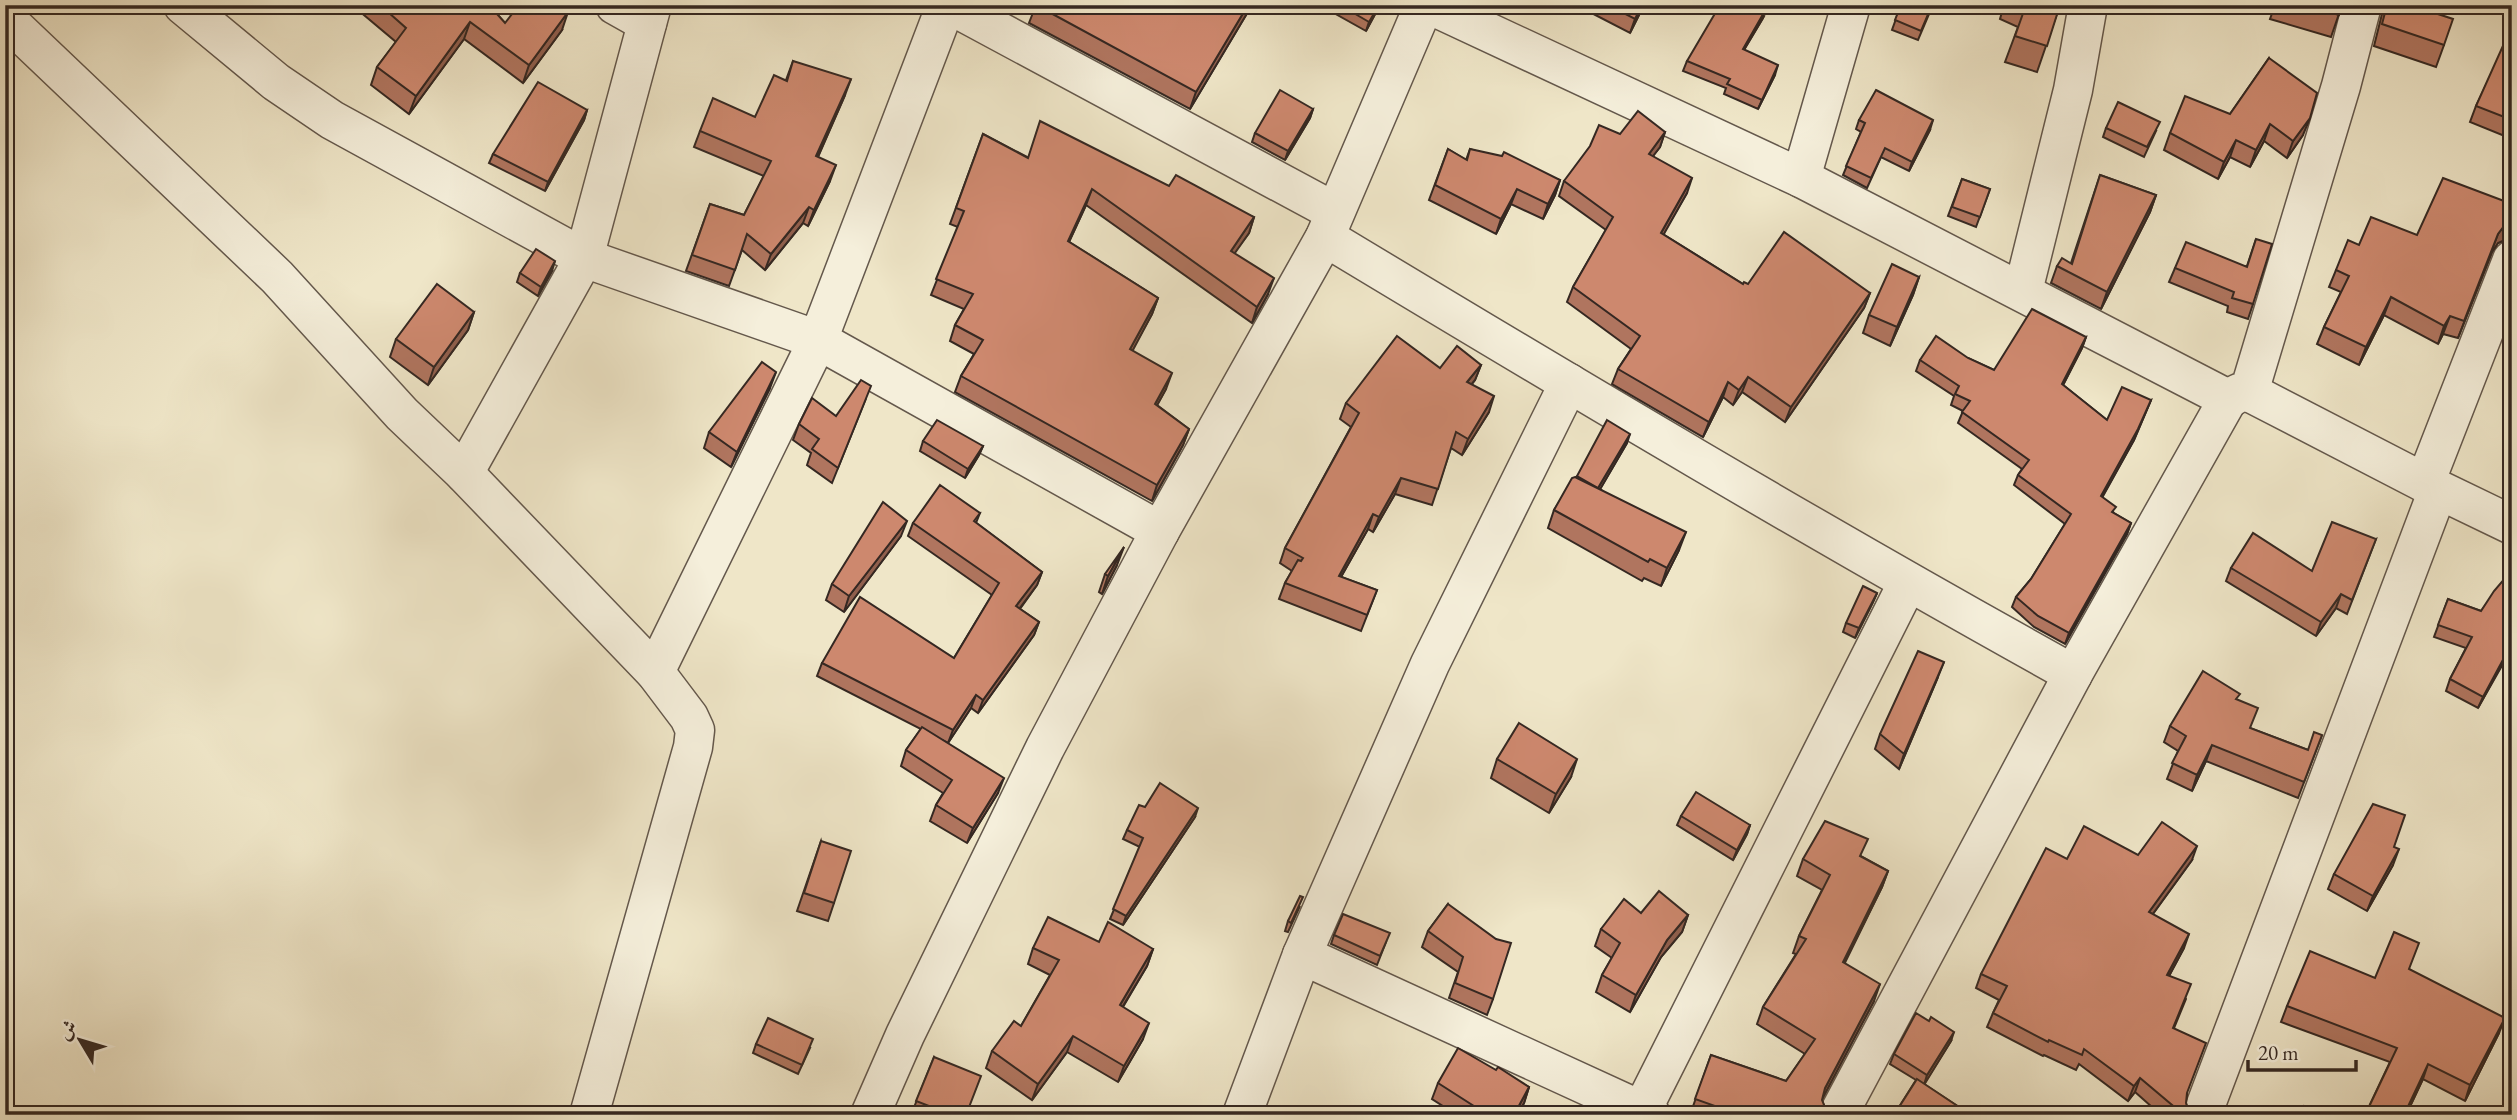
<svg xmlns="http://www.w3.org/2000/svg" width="2517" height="1120" viewBox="0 0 2517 1120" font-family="'EB Garamond',Amiri,serif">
  <rect width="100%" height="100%" fill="#efe6c8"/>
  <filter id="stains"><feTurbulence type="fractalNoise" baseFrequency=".00286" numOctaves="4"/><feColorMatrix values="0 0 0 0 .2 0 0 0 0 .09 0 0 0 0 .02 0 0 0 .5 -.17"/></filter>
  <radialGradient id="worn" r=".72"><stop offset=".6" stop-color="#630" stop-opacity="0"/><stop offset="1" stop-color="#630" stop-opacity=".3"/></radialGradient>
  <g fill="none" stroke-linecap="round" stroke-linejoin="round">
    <g stroke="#64584c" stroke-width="41">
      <g id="minor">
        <polyline points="183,5 276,82 332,120 584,258 818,340 1160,531"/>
        <polyline points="615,5 647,23"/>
        <polyline points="950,5 1335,212"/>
        <polyline points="1430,5 1801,178 2228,399 2073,674 1838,1115"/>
        <polyline points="5,18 277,277 402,414 464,473 655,672 689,717 695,730 693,747 589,1115"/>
        <polyline points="1801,178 1851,5"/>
        <path d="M 1325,237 C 1572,386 1820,534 2073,674"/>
        <polyline points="2023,291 2073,90 2088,5"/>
        <polyline points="2249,392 2425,483 2512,525"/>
        <polyline points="2228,399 2239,393 2249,392 2341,86 2362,5"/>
        <polyline points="464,473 584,258 652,5"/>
        <polyline points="2425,483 2512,260"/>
        <polyline points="655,672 818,340 946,5"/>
        <polyline points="1302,955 1651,1115"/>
        <polyline points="1642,1110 1908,582"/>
        <polyline points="870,1115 905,1035 1045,748 1160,531 1325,237 1424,5"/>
        <polyline points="1242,1115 1302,955 1430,664 1569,383"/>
        <polyline points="2202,1115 2438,490"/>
      </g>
    </g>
    <use href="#minor" stroke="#f5efdb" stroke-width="38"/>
  </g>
  <g fill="#b0755f" stroke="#352822" stroke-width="2">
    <polygon points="352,5 489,5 505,23 562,30 523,83 464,39 409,114 371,85 377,67 396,42"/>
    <polygon points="1036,5 1064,9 1252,5 1190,109 1029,23"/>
    <polygon points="1337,5 1380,5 1366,31 1334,13"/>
    <polygon points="1576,5 1644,5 1630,33"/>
    <polygon points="1901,5 1929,14 1918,40 1892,30"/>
    <polygon points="2004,5 2060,5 2037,72 2005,62 2018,27 2000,19"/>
    <polygon points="2275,5 2342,5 2331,37 2270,19"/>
    <polygon points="2383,5 2441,5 2438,14 2444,45 2436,67 2374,46 2383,10"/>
    <polygon points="1763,18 1744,50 1775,75 1758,109 1724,94 1726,88 1683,71 1687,61"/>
    <polygon points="2512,31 2512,139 2470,122 2476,106"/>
    <polygon points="2269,58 2303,135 2287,158 2264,141 2250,167 2230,157 2218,179 2164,150 2170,133 2230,114"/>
    <polygon points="793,61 845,95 818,157 830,181 808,226 803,223 765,270 742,250 729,286 686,271 710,204 744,215 764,176 694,147 700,131 755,117 786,80"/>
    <polygon points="1313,109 1310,118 1285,160 1252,142 1255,133"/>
    <polygon points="587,110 584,120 545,191 489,163 493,154"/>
    <polygon points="1859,120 1930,130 1909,171 1881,157 1867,188 1843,175 1861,132 1856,129"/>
    <polygon points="2106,128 2156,131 2144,157 2103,137"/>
    <polygon points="1665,132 1660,147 1653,156 1687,193 1663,234 1743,284 1870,293 1864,308 1785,422 1742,392 1733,405 1723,397 1703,437 1612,384 1618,369 1631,349 1567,302 1573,287 1606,230 1559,196 1564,181 1620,134"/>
    <polygon points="983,134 1027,157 1169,186 1254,217 1249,233 1234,253 1268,294 1252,323 1086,205 1069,242 1158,298 1152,314 1132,350 1166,389 1157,405 1189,429 1183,445 1152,501 955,392 961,376 974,354 950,341 955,325 964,309 931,295 958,227 950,224"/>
    <polygon points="1448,149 1466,160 1470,149 1560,180 1555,195 1543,219 1511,204 1496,234 1429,200"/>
    <polygon points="2100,175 2156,195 2150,212 2101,309 2051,283 2057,266 2071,263"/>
    <polygon points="1962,179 1990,189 1976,227 1948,216"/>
    <polygon points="2512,222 2505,240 2498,243 2492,252 2458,338 2443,334 2438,344 2384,315 2359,365 2317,344 2324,327 2341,292 2329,287 2336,270 2359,245 2417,235"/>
    <polygon points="2256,239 2253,304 2248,319 2227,312 2228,306 2169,282 2175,268 2247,266"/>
    <polygon points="552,271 538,296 517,282 520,273"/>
    <polygon points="1919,277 1913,295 1890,346 1863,333 1869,315"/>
    <polygon points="474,312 468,330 428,385 390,357 396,339"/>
    <polygon points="2086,337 2082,348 2063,385 2107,420 2151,400 2134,440 2102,497 2114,513 2131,523 2127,534 2065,644 2034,627 2012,607 2016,597 2031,579 2065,524 2014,485 2018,475 2022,469 1958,423 1963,411 1951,405 1954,396 1916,371 1920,360 1968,358 1994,370"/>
    <polygon points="1481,365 1475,380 1472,384 1489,412 1462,455 1451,448 1432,505 1395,494 1373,532 1368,529 1341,577 1377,590 1361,631 1279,599 1285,583 1292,571 1280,563 1285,548 1351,427 1340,419 1346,403 1440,368"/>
    <polygon points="770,388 731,467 704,448 709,432"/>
    <polygon points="865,401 832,483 807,465 811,453 793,440 799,424 836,416"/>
    <polygon points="923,441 983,446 979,455 965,478 920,451"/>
    <polygon points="1627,443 1600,489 1679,550 1661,586 1644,578 1642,581 1548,528 1554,510 1576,477"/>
    <polygon points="980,513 976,523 1042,572 1037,585 1020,609 1039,622 1034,635 978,713 971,708 948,743 942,740 998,793 967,843 930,821 936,805 943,793 901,766 906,750 921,729 817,676 822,663 954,658 992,595 908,536 913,523"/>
    <polygon points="901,536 844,612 826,600 832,584"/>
    <polygon points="2376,539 2347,614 2336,608 2316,636 2226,581 2231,568 2312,571"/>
    <polygon points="1117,565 1102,594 1099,592 1105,574"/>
    <polygon points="2512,570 2512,648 2478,708 2446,691 2450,679 2466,648 2434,637 2448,599 2481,611"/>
    <polygon points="1877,593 1873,602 1855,638 1843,632 1846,623"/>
    <polygon points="1938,677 1899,769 1875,749 1880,734"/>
    <polygon points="2237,700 2250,728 2308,750 2322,735 2298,798 2206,761 2192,791 2167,779 2178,751 2164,742 2170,726"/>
    <polygon points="1497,759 1571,777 1549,813 1491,778"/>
    <polygon points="1145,807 1195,817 1123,925 1110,919 1140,847 1123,839 1127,830"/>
    <polygon points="1681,816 1750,825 1747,834 1733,860 1677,825"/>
    <polygon points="821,841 834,903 828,921 797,911"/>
    <polygon points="2394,847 2393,865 2367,911 2328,889 2334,874"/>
    <polygon points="2138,855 2192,860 2153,914 2184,948 2169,976 2186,999 2174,1028 2187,1094 2186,1103 2188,1110 2186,1115 2161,1115 2135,1092 2128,1101 2079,1064 2076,1070 2044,1055 2043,1056 1987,1027 1993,1013 1999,1000 1976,988 1981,974 2067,859"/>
    <polygon points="1861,856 1888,871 1882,887 1844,963 1874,1001 1823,1097 1822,1100 1826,1110 1831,1115 1690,1115 1711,1055 1786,1081 1805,1054 1757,1024 1763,1007 1796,954 1793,953 1799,936 1822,890 1797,876 1803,859"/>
    <polygon points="1448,904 1493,999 1487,1015 1449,998 1458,972 1422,947 1428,931"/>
    <polygon points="1300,906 1288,932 1285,931 1288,921"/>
    <polygon points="1641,913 1688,915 1682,932 1661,957 1630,1012 1596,992 1602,975 1612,958 1595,946 1601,929"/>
    <polygon points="1334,935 1386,942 1377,965 1331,944"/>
    <polygon points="1099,942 1153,949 1147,966 1123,1007 1143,1039 1118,1082 1067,1052 1032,1100 986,1068 992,1051 1021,1026 1050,975 1028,964 1033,948"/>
    <polygon points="2409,969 2499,1033 2465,1101 2423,1079 2406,1115 2365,1115 2390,1062 2281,1022 2287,1006 2375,978"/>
    <polygon points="1951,1041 1924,1084 1965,1111 1964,1115 1894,1115 1916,1080 1890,1064 1894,1054"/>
    <polygon points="756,1044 810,1048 798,1074 753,1053"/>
    <polygon points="934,1057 966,1115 911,1115"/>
    <polygon points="1496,1070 1529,1087 1524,1103 1517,1115 1457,1115 1432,1099 1438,1083"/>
  </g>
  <g fill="#905f4d" stroke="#352822" stroke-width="2">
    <polygon points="1248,5 1252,5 1190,109 1196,92"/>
    <polygon points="1379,5 1380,5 1366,31 1369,22"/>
    <polygon points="1642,5 1644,5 1630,33 1635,19"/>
    <polygon points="1766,9 1763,18 1739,58 1743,49"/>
    <polygon points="568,12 562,30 523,83 529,65"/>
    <polygon points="470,22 464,39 409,114 416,96"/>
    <polygon points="1778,65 1775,75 1758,109 1762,100"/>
    <polygon points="851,79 845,95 811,172 816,156"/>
    <polygon points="1313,109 1310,118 1285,160 1288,151"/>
    <polygon points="587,110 584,120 545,191 548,182"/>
    <polygon points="2310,118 2303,135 2287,158 2293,141"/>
    <polygon points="1933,120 1930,130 1909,171 1912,162"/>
    <polygon points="2270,124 2264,141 2250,167 2256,150"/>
    <polygon points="1665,132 1660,147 1643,169 1649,154"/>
    <polygon points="2236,140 2230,157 2218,179 2224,162"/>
    <polygon points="836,165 830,181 808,226 814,210"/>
    <polygon points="1692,178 1687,193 1656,248 1661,233"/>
    <polygon points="1560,180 1555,195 1543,219 1548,204"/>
    <polygon points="1092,189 1086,205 1062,257 1068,241"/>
    <polygon points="1517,189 1511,204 1496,234 1501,219"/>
    <polygon points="2156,195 2150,212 2101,309 2107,292"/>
    <polygon points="809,207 803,223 765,270 771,254"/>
    <polygon points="1254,217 1249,233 1225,267 1231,251"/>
    <polygon points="2512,222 2505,240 2498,243 2492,252 2458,338 2498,234 2504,226"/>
    <polygon points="555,261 552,271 538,296 541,287"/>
    <polygon points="1919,277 1913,295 1890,346 1897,327"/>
    <polygon points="1274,278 1268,294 1252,323 1257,307"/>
    <polygon points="1870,293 1864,308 1785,422 1791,407"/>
    <polygon points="2391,297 2384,315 2359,365 2366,347"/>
    <polygon points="1158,298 1152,314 1125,365 1130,349"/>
    <polygon points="474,312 468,330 428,385 434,367"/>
    <polygon points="2450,316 2443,334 2438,344 2444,326"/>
    <polygon points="2086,337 2082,348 2058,395 2062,384"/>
    <polygon points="1481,365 1475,380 1461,397 1467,382"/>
    <polygon points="776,372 770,388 731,467 737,452"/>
    <polygon points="1172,373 1166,389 1149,420 1155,404"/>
    <polygon points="1748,377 1742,392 1733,405 1739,390"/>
    <polygon points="1728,382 1723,397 1703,437 1709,422"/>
    <polygon points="1494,396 1489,412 1462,455 1468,439"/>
    <polygon points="2151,400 2134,440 2097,507 2101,496"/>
    <polygon points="1189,429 1183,445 1152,501 1157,485"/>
    <polygon points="1630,434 1627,443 1595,498 1598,488"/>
    <polygon points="983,446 979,455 965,478 968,469"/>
    <polygon points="1401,478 1395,494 1373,532 1379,517"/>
    <polygon points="1373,514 1368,529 1333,591 1339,576"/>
    <polygon points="907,521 901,536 844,612 849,596"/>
    <polygon points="2131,523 2127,534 2065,644 2069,633"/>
    <polygon points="1686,532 1679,550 1661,586 1667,568"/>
    <polygon points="1124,547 1117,565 1102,594 1108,576"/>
    <polygon points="1042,572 1037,585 1011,620 1016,606"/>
    <polygon points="1877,593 1873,602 1855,638 1859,628"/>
    <polygon points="2341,594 2336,608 2316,636 2321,622"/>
    <polygon points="1039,622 1034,635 978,713 983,700"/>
    <polygon points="2512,643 2512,646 2478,708 2483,697"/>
    <polygon points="1944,662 1938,677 1899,769 1904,754"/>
    <polygon points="976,695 971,708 948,743 953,730"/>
    <polygon points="2212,745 2206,761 2192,791 2197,775"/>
    <polygon points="1577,759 1571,777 1549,813 1556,794"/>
    <polygon points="1004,778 998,793 967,843 973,828"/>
    <polygon points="1198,808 1195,817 1123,925 1126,916"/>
    <polygon points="1750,825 1747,834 1733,860 1737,850"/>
    <polygon points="2197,846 2192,860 2144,926 2149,912"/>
    <polygon points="2399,849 2393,865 2367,911 2373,896"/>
    <polygon points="1888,871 1882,887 1837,979 1843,962"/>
    <polygon points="1688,915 1682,932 1661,957 1630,1012 1636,995 1667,940"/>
    <polygon points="2189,934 2184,948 2162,989 2167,975"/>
    <polygon points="1153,949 1147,966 1114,1021 1120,1005"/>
    <polygon points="1880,984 1874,1001 1819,1105 1825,1088"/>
    <polygon points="2505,1018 2499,1033 2465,1101 2470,1085"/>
    <polygon points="1149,1023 1143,1039 1118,1082 1124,1066"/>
    <polygon points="1954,1032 1951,1041 1924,1085 1927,1075"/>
    <polygon points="1073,1036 1067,1052 1032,1100 1038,1084"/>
    <polygon points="2428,1064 2423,1079 2406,1115 2404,1115"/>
    <polygon points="2140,1078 2135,1092 2128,1101 2134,1086"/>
    <polygon points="1529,1087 1524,1103 1517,1115 1514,1115"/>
  </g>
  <g fill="#cd886e" stroke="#352822" stroke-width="2">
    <polygon points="380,5 489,5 505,23 519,5 559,5 568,12 529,65 470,22 416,96 377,67 406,28"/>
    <polygon points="1036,5 1058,5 1064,9 1066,5 1248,5 1196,92"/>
    <polygon points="1340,5 1379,5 1369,22"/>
    <polygon points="1608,5 1642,5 1635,19"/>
    <polygon points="1720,5 1760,5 1766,9 1743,49 1778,65 1762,100 1727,84 1730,79 1687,61"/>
    <polygon points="1901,5 1932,5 1921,31 1895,20"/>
    <polygon points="2026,5 2060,5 2047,46 2015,36"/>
    <polygon points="2306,5 2342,5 2339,15"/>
    <polygon points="2387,5 2441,5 2438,14 2453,19 2444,45 2382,24"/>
    <polygon points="2510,30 2512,31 2512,120 2476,106"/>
    <polygon points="2269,58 2317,93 2310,118 2293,141 2270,124 2256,150 2236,140 2224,162 2170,133 2185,96 2230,114"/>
    <polygon points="793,61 851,79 816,156 836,165 814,210 809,207 771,254 747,234 735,270 692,255 710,204 744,215 771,161 700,131 713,98 755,117 774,75 787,81"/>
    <polygon points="538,82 587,110 548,182 493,154"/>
    <polygon points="1280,90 1313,109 1288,151 1255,133"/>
    <polygon points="1876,90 1933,120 1912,162 1885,148 1871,178 1846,166 1865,123 1859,120"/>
    <polygon points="2118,102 2160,122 2147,147 2106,128"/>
    <polygon points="1638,111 1665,132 1649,154 1692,178 1661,233 1743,284 1744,282 1748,284 1784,232 1870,293 1791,407 1748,377 1739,390 1728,382 1709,422 1618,369 1640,336 1573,287 1613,217 1564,181 1590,146 1599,125 1620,134"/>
    <polygon points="1040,121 1169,186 1176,175 1254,217 1231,251 1274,278 1257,307 1092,189 1068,241 1158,298 1130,349 1172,373 1155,404 1189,429 1157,485 961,376 983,340 955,325 973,294 936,279 964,211 956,208 983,134 1028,158"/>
    <polygon points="1448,149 1467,160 1470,149 1502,156 1504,152 1560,180 1548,204 1517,189 1501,219 1435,185"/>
    <polygon points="2100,175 2156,195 2107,292 2057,266 2062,258 2072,264"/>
    <polygon points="2443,178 2512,204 2512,222 2504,226 2498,234 2464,321 2450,316 2444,326 2391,297 2366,347 2324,327 2349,276 2336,270 2348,240 2359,245 2371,217 2417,235"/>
    <polygon points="1962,179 1990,189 1980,217 1952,207"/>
    <polygon points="2256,239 2272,244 2253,304 2232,298 2234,292 2175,268 2186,242 2247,267"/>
    <polygon points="536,249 555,261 541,287 520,273"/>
    <polygon points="1892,264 1919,277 1897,327 1869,315"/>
    <polygon points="437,284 474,312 434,367 396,339"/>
    <polygon points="2032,309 2086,337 2062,384 2107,420 2122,387 2151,400 2138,429 2101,496 2116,507 2112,512 2131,523 2069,633 2038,616 2016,597 2031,579 2071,514 2018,475 2029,460 1962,412 1970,401 1955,394 1959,386 1920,360 1936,336 1968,358 1994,370"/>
    <polygon points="1397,336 1440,368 1457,346 1481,365 1467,382 1494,396 1468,439 1456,432 1438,489 1401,478 1379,517 1373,514 1339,576 1377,590 1367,615 1285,583 1298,560 1301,561 1303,558 1285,548 1359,413 1346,403"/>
    <polygon points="762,362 776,372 737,452 709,432"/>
    <polygon points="861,380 871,386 838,468 812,449 819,439 799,424 812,398 836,416"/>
    <polygon points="937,420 983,446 968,469 923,441"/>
    <polygon points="1607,420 1630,434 1598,488 1577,476"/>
    <polygon points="1575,477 1686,532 1667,568 1650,559 1648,562 1554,510 1572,478"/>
    <polygon points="940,485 980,513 974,521 1042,572 1016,606 1039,622 983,700 976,695 953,730 822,663 860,597 954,658 999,583 913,523"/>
    <polygon points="883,502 907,521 849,596 832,584"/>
    <polygon points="2332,522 2376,539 2352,600 2341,594 2321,622 2231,568 2253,533 2312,571"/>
    <polygon points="1124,547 1108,576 1105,574"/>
    <polygon points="2512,570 2512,643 2483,697 2450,679 2472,637 2438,625 2448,599 2481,611 2494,591"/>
    <polygon points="1863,586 1877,593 1859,628 1846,623"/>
    <polygon points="1918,651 1944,662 1904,754 1880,734"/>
    <polygon points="2203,671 2240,694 2236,699 2258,708 2250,728 2308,750 2314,732 2322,735 2304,782 2212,745 2197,775 2172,763 2186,736 2170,726"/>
    <polygon points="1519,723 1577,759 1556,794 1497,759"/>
    <polygon points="922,727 1004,778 973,828 936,805 952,780 906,750"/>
    <polygon points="1160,783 1198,808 1126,916 1113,909 1143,838 1127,830 1139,805 1145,807"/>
    <polygon points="1696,792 1750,825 1737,850 1681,816"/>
    <polygon points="2373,804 2405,815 2394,847 2399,849 2373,896 2334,874"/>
    <polygon points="1825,821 1868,839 1860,856 1888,871 1843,962 1880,984 1825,1088 1822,1100 1826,1110 1831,1115 1740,1115 1695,1099 1711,1055 1786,1081 1815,1039 1763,1007 1806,939 1799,936 1830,875 1803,859"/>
    <polygon points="2162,822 2197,846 2149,912 2189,934 2167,975 2191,984 2173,1028 2206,1043 2187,1093 2186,1103 2188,1110 2184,1115 2140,1078 2134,1086 2084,1049 2082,1055 2049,1040 2048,1042 1993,1013 2007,986 1981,974 2046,848 2067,859 2084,826 2138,855"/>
    <polygon points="821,841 851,851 834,903 804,893"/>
    <polygon points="1659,891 1688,915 1667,940 1636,995 1602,975 1620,943 1601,929 1624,899 1641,913"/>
    <polygon points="1300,896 1303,897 1291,923 1288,921"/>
    <polygon points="1448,904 1496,939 1511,943 1493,999 1455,983 1463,957 1428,931"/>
    <polygon points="1343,914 1390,933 1380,956 1334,935"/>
    <polygon points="1048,917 1099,942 1108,922 1153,949 1120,1005 1149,1023 1124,1066 1073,1036 1038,1084 992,1051 1014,1021 1021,1026 1059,960 1033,948"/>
    <polygon points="2394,932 2419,943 2409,969 2505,1018 2470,1085 2428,1064 2404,1115 2374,1115 2367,1111 2397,1048 2287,1006 2310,951 2375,978"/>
    <polygon points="1916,1013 1929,1021 1931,1017 1954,1032 1927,1075 1894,1054"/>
    <polygon points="768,1018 813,1039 802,1065 756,1044"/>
    <polygon points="1458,1048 1496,1070 1498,1067 1529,1087 1514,1115 1488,1115 1438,1083"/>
    <polygon points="934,1057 981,1076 966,1115 952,1115 916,1101"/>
    <polygon points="1917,1079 1965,1111 1963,1115 1894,1115"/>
    <polygon points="2304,1106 2325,1115 2300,1115"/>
    <polygon points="1861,1111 1866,1115 1857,1115"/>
  </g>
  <rect width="2517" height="1120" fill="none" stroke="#efe6c8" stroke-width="28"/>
  <rect x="7" y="7" width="2503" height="1106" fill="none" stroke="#352822" stroke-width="3.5"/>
  <rect x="14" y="14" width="2489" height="1092" fill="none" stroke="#352822" stroke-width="2"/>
  <g transform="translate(80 1040) rotate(308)" stroke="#f5efdb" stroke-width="5" paint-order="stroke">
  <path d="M0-5L12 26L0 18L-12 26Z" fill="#352822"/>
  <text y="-10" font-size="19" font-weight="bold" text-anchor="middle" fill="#352822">ش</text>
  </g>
  <path d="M2248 1060v10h108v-10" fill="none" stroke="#352822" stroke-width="3.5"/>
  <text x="2258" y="1060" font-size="21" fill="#352822" stroke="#f5efdb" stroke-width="5" paint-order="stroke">20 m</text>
  <rect width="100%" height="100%" filter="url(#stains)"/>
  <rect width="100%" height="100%" fill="url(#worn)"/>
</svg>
